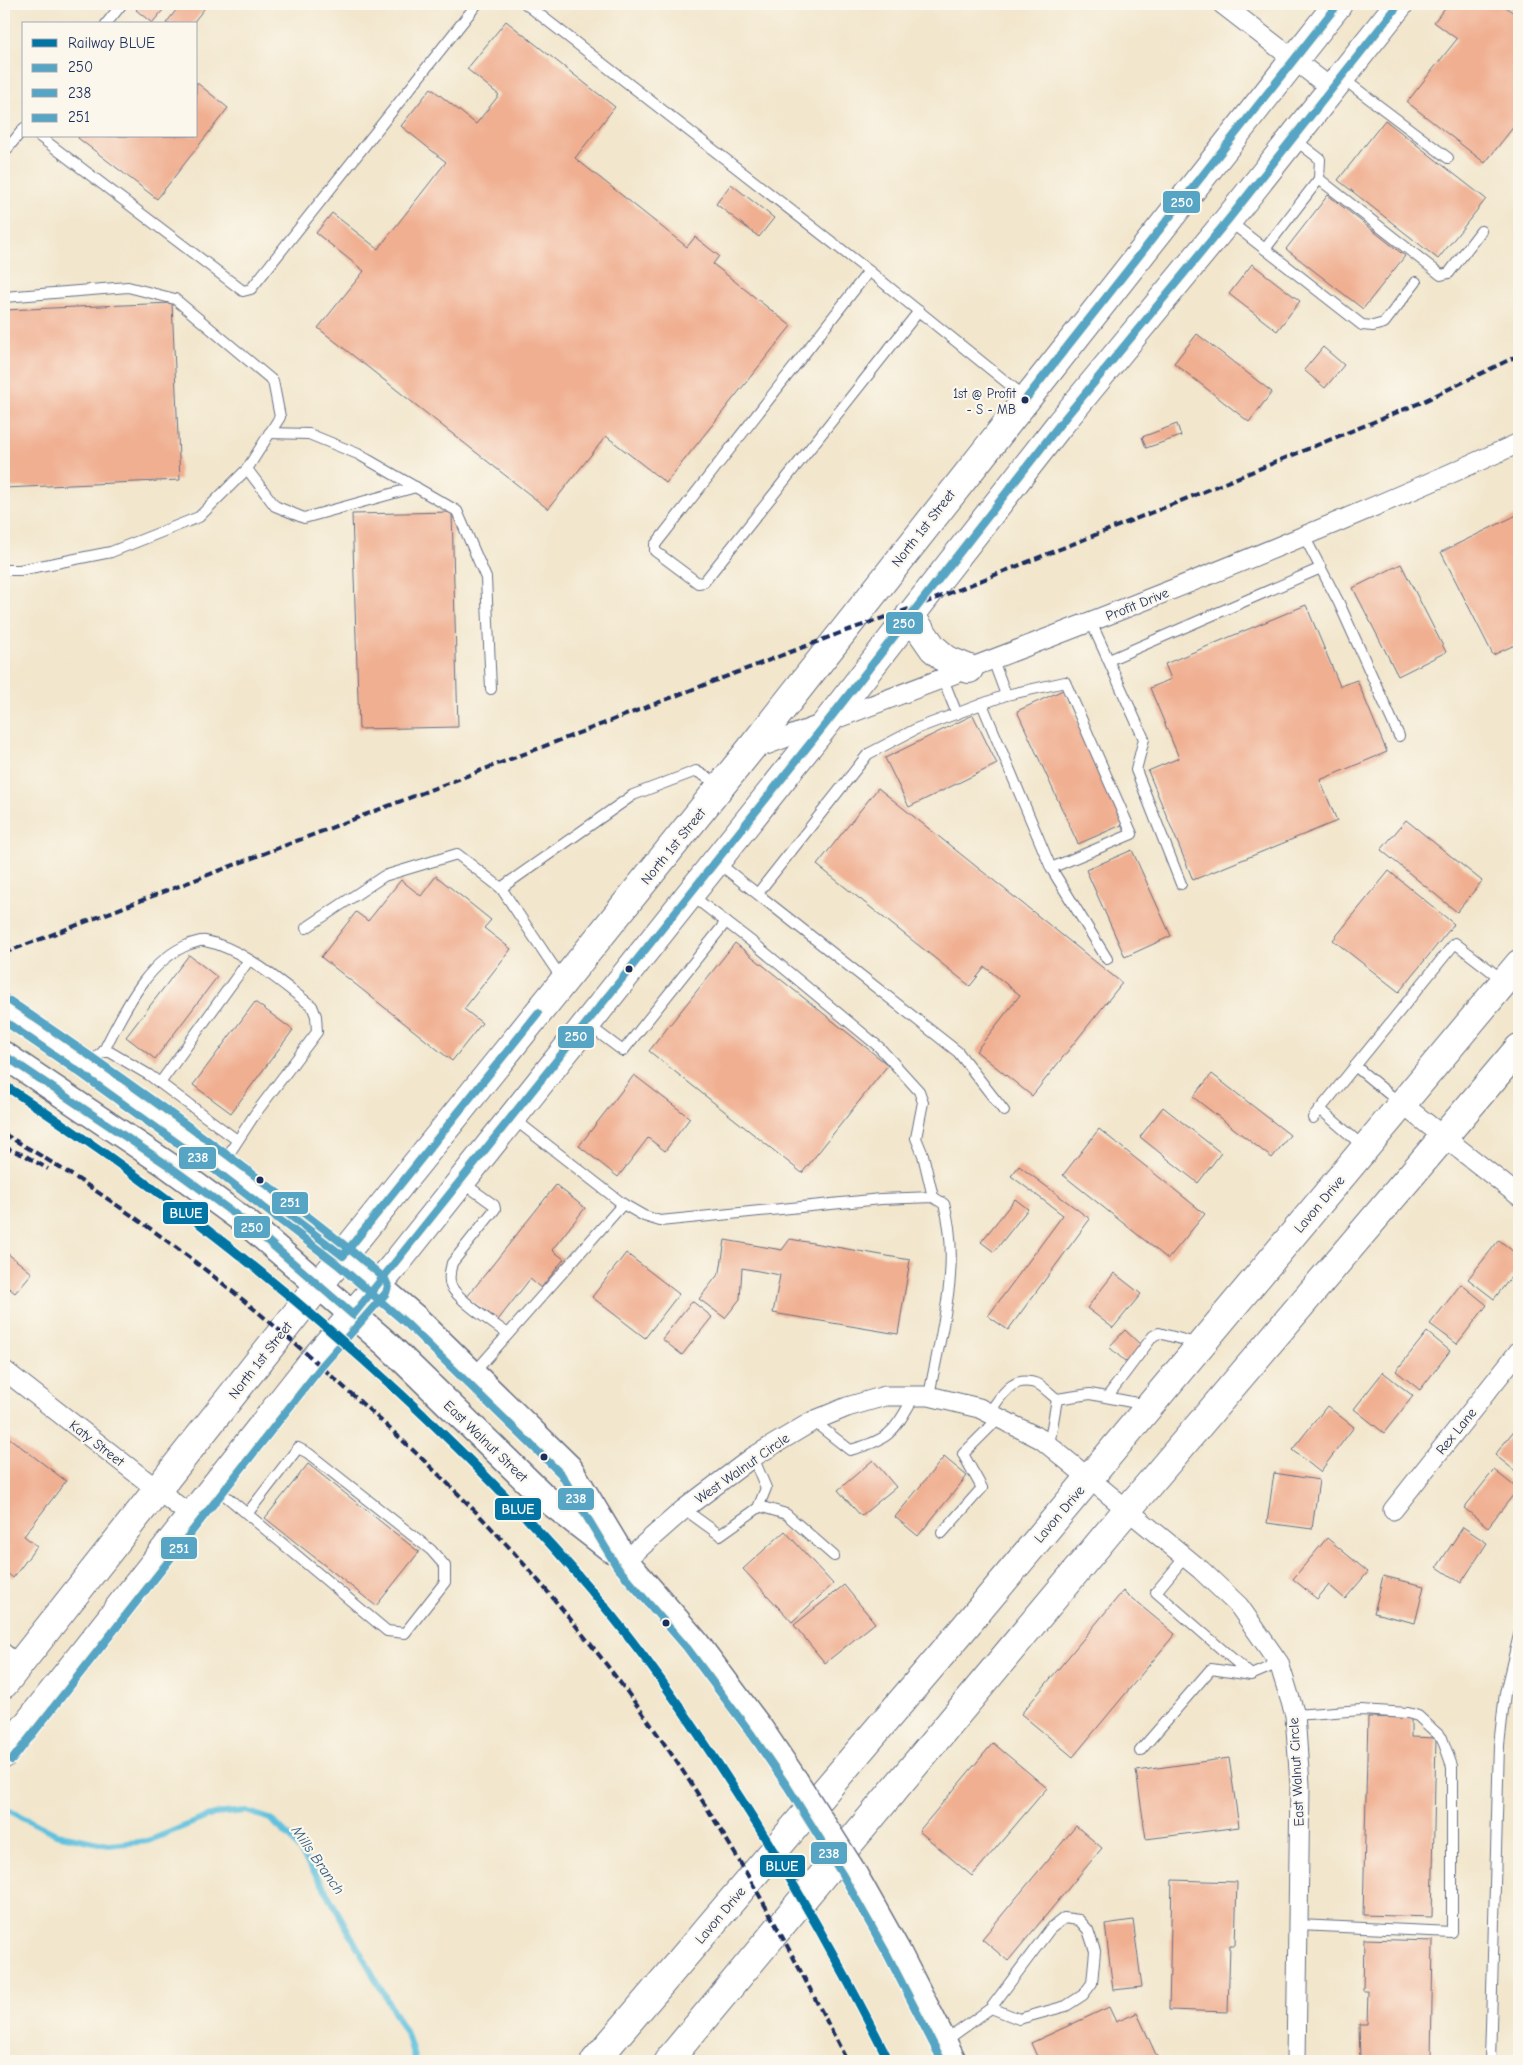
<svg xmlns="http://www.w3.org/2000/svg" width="1523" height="2065" viewBox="0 0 1523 2065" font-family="'Comic Neue',sans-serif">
  <rect width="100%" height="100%" fill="#fbf7ec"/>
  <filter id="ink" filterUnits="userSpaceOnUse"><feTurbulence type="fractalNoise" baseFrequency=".02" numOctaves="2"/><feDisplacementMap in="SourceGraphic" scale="10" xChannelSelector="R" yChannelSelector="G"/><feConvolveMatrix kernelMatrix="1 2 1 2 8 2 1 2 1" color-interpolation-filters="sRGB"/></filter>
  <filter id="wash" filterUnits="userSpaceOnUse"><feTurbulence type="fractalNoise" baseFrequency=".0096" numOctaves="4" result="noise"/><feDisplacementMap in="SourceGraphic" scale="20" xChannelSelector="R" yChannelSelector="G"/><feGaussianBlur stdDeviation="1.12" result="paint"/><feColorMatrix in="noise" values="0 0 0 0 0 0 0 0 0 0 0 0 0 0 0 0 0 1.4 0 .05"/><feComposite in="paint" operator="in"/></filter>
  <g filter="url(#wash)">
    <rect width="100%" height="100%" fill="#f2e6cc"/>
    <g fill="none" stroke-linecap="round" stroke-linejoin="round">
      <polyline stroke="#60c1de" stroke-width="6" points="4,1808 56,1834 108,1845 148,1841 214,1814 246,1811 270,1819 292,1839 322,1884 408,2037 415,2061"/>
    </g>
    <g id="blocks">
      <g fill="#f0af91">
        <polygon points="141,4 168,4 152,23 136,10"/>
        <polygon points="181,4 208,4 192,24 167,24 166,23"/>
        <polygon points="1448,4 1502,4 1519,17 1519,120 1485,163 1407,102 1457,39 1434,22"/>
        <polygon points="506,21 615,107 575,158 687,247 695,237 719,256 713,264 791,326 666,483 606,436 548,509 318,328 364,271 316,233 332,213 378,249 446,162 401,126 431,88 476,124 499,95 467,69"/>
        <polygon points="196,82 228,108 157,199 78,138 79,136 196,136"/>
        <polygon points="1385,120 1486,199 1438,259 1338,180"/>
        <polygon points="731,184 774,218 759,237 716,204"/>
        <polygon points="1328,195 1405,256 1363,309 1286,249"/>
        <polygon points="1252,264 1300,301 1277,331 1229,294"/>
        <polygon points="172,303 180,480 4,488 4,310"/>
        <polygon points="1197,334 1272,392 1249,422 1174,363"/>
        <polygon points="1323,347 1344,365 1325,388 1304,370"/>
        <polygon points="1177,424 1181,436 1146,448 1142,437"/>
        <polygon points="452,512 458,727 359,729 352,514"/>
        <polygon points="1519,514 1519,643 1493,655 1441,552"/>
        <polygon points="1401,564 1446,652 1398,676 1353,588"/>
        <polygon points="1306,605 1340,686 1357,680 1387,752 1320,780 1337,821 1193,880 1148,771 1179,758 1150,688 1171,679 1165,664"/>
        <polygon points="1063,690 1124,824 1078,844 1017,711"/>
        <polygon points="973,715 997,764 909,807 885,758"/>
        <polygon points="878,788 1122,983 1032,1096 976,1051 1020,995 985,967 970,986 817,865"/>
        <polygon points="1406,820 1482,881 1457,912 1381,850"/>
        <polygon points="1132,850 1171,936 1125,957 1086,870"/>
        <polygon points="1389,871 1454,924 1399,992 1333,940"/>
        <polygon points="436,876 491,920 484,928 511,949 464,1009 482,1023 452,1061 321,957 356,912 368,921 401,880 421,896"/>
        <polygon points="735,943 888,1065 802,1173 649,1051"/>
        <polygon points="189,955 217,977 155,1059 126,1037"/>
        <polygon points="255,1002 293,1030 231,1113 193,1085"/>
        <polygon points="1212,1074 1290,1135 1272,1158 1193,1097"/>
        <polygon points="634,1075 690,1118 665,1151 648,1138 618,1177 579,1146"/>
        <polygon points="1163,1107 1221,1153 1198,1183 1140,1137"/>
        <polygon points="1099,1129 1205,1214 1168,1259 1063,1175"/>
        <polygon points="1019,1166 1090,1219 1008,1330 988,1316 1063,1215 1011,1176"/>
        <polygon points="556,1185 585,1208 552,1250 564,1259 541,1288 530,1279 498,1320 467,1297"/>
        <polygon points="1015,1199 1028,1209 994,1252 981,1242"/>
        <polygon points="790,1239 910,1260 898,1334 773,1313 780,1275 742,1268 740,1299 725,1318 699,1299 720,1272 725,1240 782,1250"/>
        <polygon points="1499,1240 1519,1256 1519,1267 1494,1299 1468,1279"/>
        <polygon points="7,1253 32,1273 15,1293 4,1284 4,1257"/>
        <polygon points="626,1253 679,1294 645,1338 592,1297"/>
        <polygon points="1114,1273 1141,1294 1113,1328 1087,1308"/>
        <polygon points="1461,1284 1487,1305 1457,1344 1430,1324"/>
        <polygon points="692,1301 712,1317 682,1355 662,1339"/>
        <polygon points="1125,1330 1142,1346 1126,1362 1109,1347"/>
        <polygon points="1427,1332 1450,1351 1420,1390 1396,1371"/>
        <polygon points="1383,1372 1413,1396 1384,1433 1354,1409"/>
        <polygon points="1327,1406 1354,1427 1320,1472 1292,1450"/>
        <polygon points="1519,1424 1519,1474 1495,1455"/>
        <polygon points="4,1434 66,1481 24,1536 37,1546 13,1578 4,1570"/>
        <polygon points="944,1457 967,1476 918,1536 895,1517"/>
        <polygon points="873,1460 896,1487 861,1516 838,1490"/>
        <polygon points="308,1464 419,1552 376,1606 265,1518"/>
        <polygon points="1494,1470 1518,1489 1488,1527 1464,1508"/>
        <polygon points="1274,1473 1319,1480 1312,1529 1267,1523"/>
        <polygon points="1463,1527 1487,1543 1461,1583 1437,1567"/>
        <polygon points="785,1531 833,1584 792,1622 743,1569"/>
        <polygon points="1327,1538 1368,1572 1345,1599 1329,1585 1317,1599 1293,1579"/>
        <polygon points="1383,1576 1424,1586 1415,1623 1374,1613"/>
        <polygon points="844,1585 875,1623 825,1663 794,1625"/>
        <polygon points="1123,1591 1175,1634 1073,1757 1021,1714"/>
        <polygon points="1368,1717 1411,1718 1411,1737 1436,1738 1432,1917 1363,1915"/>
        <polygon points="993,1743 1047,1788 972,1876 919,1831"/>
        <polygon points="1229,1758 1239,1827 1146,1839 1136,1771"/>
        <polygon points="1076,1826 1102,1848 1008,1961 982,1939"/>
        <polygon points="1172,1880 1237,1882 1235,1945 1230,1945 1228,2012 1169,2010"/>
        <polygon points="1133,1920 1142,1987 1113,1990 1105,1924"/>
        <polygon points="1364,1939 1433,1941 1431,2061 1360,2061 1359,2024 1367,2024 1368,1991 1363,1991"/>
        <polygon points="1109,2007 1116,2022 1137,2013 1158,2059 1153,2061 1039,2061 1031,2043"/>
      </g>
    </g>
  </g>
  <g filter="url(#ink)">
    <use href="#blocks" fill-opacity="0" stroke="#666f84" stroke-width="1"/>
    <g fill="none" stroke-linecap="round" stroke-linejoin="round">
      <g stroke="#666f84" stroke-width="12">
        <g id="lane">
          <polyline points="526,4 869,271 1025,397"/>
          <polyline points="1516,4 1519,6"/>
          <polyline points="106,24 122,4"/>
          <polyline points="1342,78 1448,158"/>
          <polyline points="39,136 243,291 251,289 477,4"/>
          <polyline points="1294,139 1320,159 1319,179 1441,275 1449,273 1481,231"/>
          <polyline points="4,153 24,128"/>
          <polyline points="1229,221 1362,325 1373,326 1384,323 1416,282"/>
          <polyline points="1265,249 1319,179"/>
          <polyline points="869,271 655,545 655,551 698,583 704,582 919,311"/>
          <polyline points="4,297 128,287 175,299 273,381 280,417 247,469 199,517 111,552 20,570 4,570"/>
          <polyline points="269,433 309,434 358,454 457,511 486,578 491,689"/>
          <polyline points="247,469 275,506 304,518 416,487"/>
          <polyline points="1304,536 1339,603 1399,736"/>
          <polyline points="1091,622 1144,739 1136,770 1181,884"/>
          <polyline points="993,660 1006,695"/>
          <polyline points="1109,660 1321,568"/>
          <polyline points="943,679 957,714"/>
          <polyline points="982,704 1051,868 1107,959"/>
          <polyline points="717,862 958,1052 1004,1111"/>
          <polyline points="758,893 868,754 918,728 1006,695 1065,682 1132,834 1051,868"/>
          <polyline points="691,895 756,945 879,1047 919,1091 923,1102 916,1138 923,1155 933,1197"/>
          <polyline points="306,928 384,876 457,854 501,888"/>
          <polyline points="562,979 501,888 633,795 696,771 720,785"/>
          <polyline points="587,1024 623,1051 726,922"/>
          <path d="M 103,1052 C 123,1013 147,960 190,944 C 195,943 200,940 205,941 C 243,948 281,983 312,1006 L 316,1016 L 317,1032 L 255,1114 L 223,1163"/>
          <polyline points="99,1055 103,1052 110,1052 149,1075 237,1140"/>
          <polyline points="1355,1066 1401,1104"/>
          <polyline points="160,1083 249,960"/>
          <polyline points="1320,1109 1365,1148"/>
          <polyline points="1313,1118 1455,943 1504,981"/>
          <path d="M 514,1119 L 623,1204 L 644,1216 L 660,1221 L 881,1199 L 933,1197 L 944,1204 C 962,1264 940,1335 929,1396"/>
          <path d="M 462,1182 L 494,1205 L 495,1209 L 452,1263 C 450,1270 448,1278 451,1286 C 459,1301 493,1323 508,1334"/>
          <polyline points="473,1374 623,1204"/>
          <polyline points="1107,1397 1153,1336 1159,1333 1199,1344"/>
          <polyline points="1057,1399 1090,1394 1147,1405"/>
          <path d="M 989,1413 C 1002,1395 1012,1374 1038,1384 C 1044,1387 1051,1395 1057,1399 L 1049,1445"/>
          <path d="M 813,1421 L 850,1450 C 892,1439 894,1431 915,1395"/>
          <polyline points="215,1487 387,1631 405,1633 445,1582 445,1566 431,1550 308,1453 298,1448 247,1514"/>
          <polyline points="759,1506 786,1514 834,1556"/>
          <polyline points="684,1509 720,1535 758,1508 766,1488 753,1457"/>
          <polyline points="942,1533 982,1488 963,1454 999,1418"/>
          <polyline points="1185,1557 1156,1592 1250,1674"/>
          <polyline points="4,1648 21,1662"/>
          <polyline points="1295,1715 1361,1710 1408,1713 1418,1716 1442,1738 1452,1766 1452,1932 1298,1925"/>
          <polyline points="1140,1751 1211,1669 1251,1675 1279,1663"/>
          <polyline points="944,2042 991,2008 1050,1929 1064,1918 1079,1920 1088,1930 1095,1951 1092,1983 1083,1995 1066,2006 1019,2019 991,2008"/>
          <polyline points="1490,2061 1499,1745 1505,1693 1519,1635"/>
        </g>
      </g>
      <g stroke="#666f84" stroke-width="21">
        <g id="street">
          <polyline points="1222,4 1332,89"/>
          <path d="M 750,751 C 1009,654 1267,557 1519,443"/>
          <polyline points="1402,1104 1519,1196"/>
          <polyline points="4,1370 191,1516"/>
          <polyline points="1393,1510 1519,1351"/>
          <polyline points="625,1561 684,1509 753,1457 813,1421 847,1407 885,1396 929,1396 979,1408 1041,1439 1201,1570 1239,1606 1279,1663 1295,1715 1300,1785 1296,2061"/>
        </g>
      </g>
      <g stroke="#666f84" stroke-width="29">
        <g id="secondary">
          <polyline points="4,1009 89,1067 222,1163 343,1256 414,1317 569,1468 625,1561 695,1642 760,1729 795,1781"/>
          <polyline points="4,1055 169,1166 247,1223 388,1345 544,1497 611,1549"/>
          <polyline points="851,1869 896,1949 953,2061"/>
        </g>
      </g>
      <g stroke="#666f84" stroke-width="30">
        <g id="primary">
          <polyline points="910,615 933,648 947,660 969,669"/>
          <polyline points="4,1684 319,1285 749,751 1338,4"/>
          <polyline points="4,1754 314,1360 393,1267 828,721 1060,424 1228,220 1399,4"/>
          <polyline points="595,2061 964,1628 1519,964"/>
          <polyline points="668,2061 1128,1509 1519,1048"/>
        </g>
      </g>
      <use href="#lane" stroke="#fff" stroke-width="10"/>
      <use href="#street" stroke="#fff" stroke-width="19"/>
      <use href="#secondary" stroke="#fff" stroke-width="26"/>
      <use href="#primary" stroke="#fff" stroke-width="28"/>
      <g stroke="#1b2f5e" stroke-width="4" stroke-dasharray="8 4" stroke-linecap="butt">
        <polyline points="4,953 840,633 917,606 1188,498 1422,402 1519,355"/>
        <path d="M 4,1134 C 128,1205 241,1293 346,1389 C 402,1439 457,1490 507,1545 C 575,1621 638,1702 694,1788 C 751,1875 800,1968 847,2061"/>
        <polyline points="4,1147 26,1156 48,1169"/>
      </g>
      <g stroke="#666f84" stroke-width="29" stroke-linecap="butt">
        <polyline id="secondary-bridge" points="795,1781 851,1869"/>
      </g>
      <use href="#secondary-bridge" stroke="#fff" stroke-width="26"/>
      <g stroke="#fbf7ec" stroke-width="11">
        <g id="bus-1">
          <polyline points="1025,400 1338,4"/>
          <polyline points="4,1055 169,1166 247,1223 353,1315 828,721 1060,424 1228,220 1399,4"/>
          <polyline points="279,1207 343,1256 538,1013"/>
        </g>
      </g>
      <g stroke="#fbf7ec" stroke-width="11">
        <polyline id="bus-2" points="4,1021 83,1075 216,1171 337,1264 407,1324 561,1474 617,1567 687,1648 752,1735 787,1786 842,1874 887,1954 942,2061"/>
      </g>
      <g stroke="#fbf7ec" stroke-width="11">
        <path id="bus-3" d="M 10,1001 C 100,1062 189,1125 275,1191 C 313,1220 350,1248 385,1279 L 388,1286 L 386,1293 L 322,1366 L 12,1760"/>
      </g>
      <use href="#bus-1" stroke="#57a5c5" stroke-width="8"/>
      <use href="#bus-2" stroke="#57a5c5" stroke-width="8"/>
      <use href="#bus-3" stroke="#57a5c5" stroke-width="8"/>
      <g stroke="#fbf7ec" stroke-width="12">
        <path id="rail-1" d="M 4,1085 C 145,1177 277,1279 401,1394 C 476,1464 549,1537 613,1617 C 661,1676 703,1740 744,1804 C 797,1887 845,1973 889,2061"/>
      </g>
      <use href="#rail-1" stroke="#0275a4" stroke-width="9"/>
    </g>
  </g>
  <g fill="#1b2f5e" stroke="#fbf7ec" stroke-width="2">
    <circle cx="1025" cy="400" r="4.5"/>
    <circle cx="629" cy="969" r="4.5"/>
    <circle cx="260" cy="1180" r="4.5"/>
    <circle cx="544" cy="1457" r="4.5"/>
    <circle cx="666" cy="1623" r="4.5"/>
  </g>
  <g text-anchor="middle" stroke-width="4.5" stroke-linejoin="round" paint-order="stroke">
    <g font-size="13" fill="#1b2f5e" stroke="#fbf7ec" text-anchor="end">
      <text x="1016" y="398">1st @ Profit<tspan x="1016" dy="16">- S - MB</tspan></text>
    </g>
    <g font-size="14" fill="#1b2f5e" stroke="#fbf7ec">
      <text transform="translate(923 528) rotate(-52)" y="5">North 1st Street</text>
      <text transform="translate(1137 604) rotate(-22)" y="5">Profit Drive</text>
      <text transform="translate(673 846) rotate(-51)" y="5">North 1st Street</text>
      <text transform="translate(1319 1204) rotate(-50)" y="5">Lavon Drive</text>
      <text transform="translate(260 1360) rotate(-52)" y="5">North 1st Street</text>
      <text transform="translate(1456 1431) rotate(-51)" y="5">Rex Lane</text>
      <text transform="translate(486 1441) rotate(44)" y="5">East Walnut Street</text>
      <text transform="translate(97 1443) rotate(38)" y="5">Katy Street</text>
      <text transform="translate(742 1468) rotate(-35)" y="5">West Walnut Circle</text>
      <text transform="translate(1059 1514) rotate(-50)" y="5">Lavon Drive</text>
      <text transform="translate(1296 1772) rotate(-93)" y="5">East Walnut Circle</text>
      <text transform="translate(720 1915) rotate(-50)" y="5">Lavon Drive</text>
    </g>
    <g font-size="15" font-style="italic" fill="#305b84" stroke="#fbf7ec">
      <text transform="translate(318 1860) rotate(55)" y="5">Mills Branch</text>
    </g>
  </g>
  <g stroke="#fbf7ec" stroke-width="2">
    <rect x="1162" y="190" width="39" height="24" rx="5" fill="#57a5c5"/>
    <rect x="885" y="611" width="39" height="24" rx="5" fill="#57a5c5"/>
    <rect x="557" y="1025" width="38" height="24" rx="5" fill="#57a5c5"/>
    <rect x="178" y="1146" width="39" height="24" rx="5" fill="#57a5c5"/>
    <rect x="271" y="1191" width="38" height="24" rx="5" fill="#57a5c5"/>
    <rect x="162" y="1201" width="47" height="24" rx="5" fill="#0275a4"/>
    <rect x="233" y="1215" width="38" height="24" rx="5" fill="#57a5c5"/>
    <rect x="557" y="1487" width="38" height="24" rx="5" fill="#57a5c5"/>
    <rect x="494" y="1497" width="48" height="24" rx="5" fill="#0275a4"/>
    <rect x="160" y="1536" width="38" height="24" rx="5" fill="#57a5c5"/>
    <rect x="810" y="1841" width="38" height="24" rx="5" fill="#57a5c5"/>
    <rect x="759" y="1854" width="47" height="24" rx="5" fill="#0275a4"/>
  </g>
  <g font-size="14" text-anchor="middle" font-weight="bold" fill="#fff">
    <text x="1182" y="207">250</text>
    <text x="904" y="628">250</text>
    <text x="576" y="1041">250</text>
    <text x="198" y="1162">238</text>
    <text x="290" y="1207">251</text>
    <text x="186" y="1218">BLUE</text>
    <text x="252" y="1232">250</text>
    <text x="576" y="1503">238</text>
    <text x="518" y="1514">BLUE</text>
    <text x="179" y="1553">251</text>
    <text x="829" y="1858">238</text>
    <text x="782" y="1871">BLUE</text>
  </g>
  <rect width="1523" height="2065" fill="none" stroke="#fbf7ec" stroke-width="20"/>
  <rect x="22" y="22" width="175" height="115" fill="#fbf7ec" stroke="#a1a7b3"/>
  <rect x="32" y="39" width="25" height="8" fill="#0275a4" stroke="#a1a7b3"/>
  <text x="68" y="48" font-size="15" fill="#1b2f5e">Railway BLUE</text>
  <rect x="32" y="64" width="25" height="8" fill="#57a5c5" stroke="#a1a7b3"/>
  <text x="68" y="72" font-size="15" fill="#1b2f5e">250</text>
  <rect x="32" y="89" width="25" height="8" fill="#57a5c5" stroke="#a1a7b3"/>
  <text x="68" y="98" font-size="15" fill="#1b2f5e">238</text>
  <rect x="32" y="114" width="25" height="8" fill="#57a5c5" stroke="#a1a7b3"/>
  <text x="68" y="122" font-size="15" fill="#1b2f5e">251</text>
</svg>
